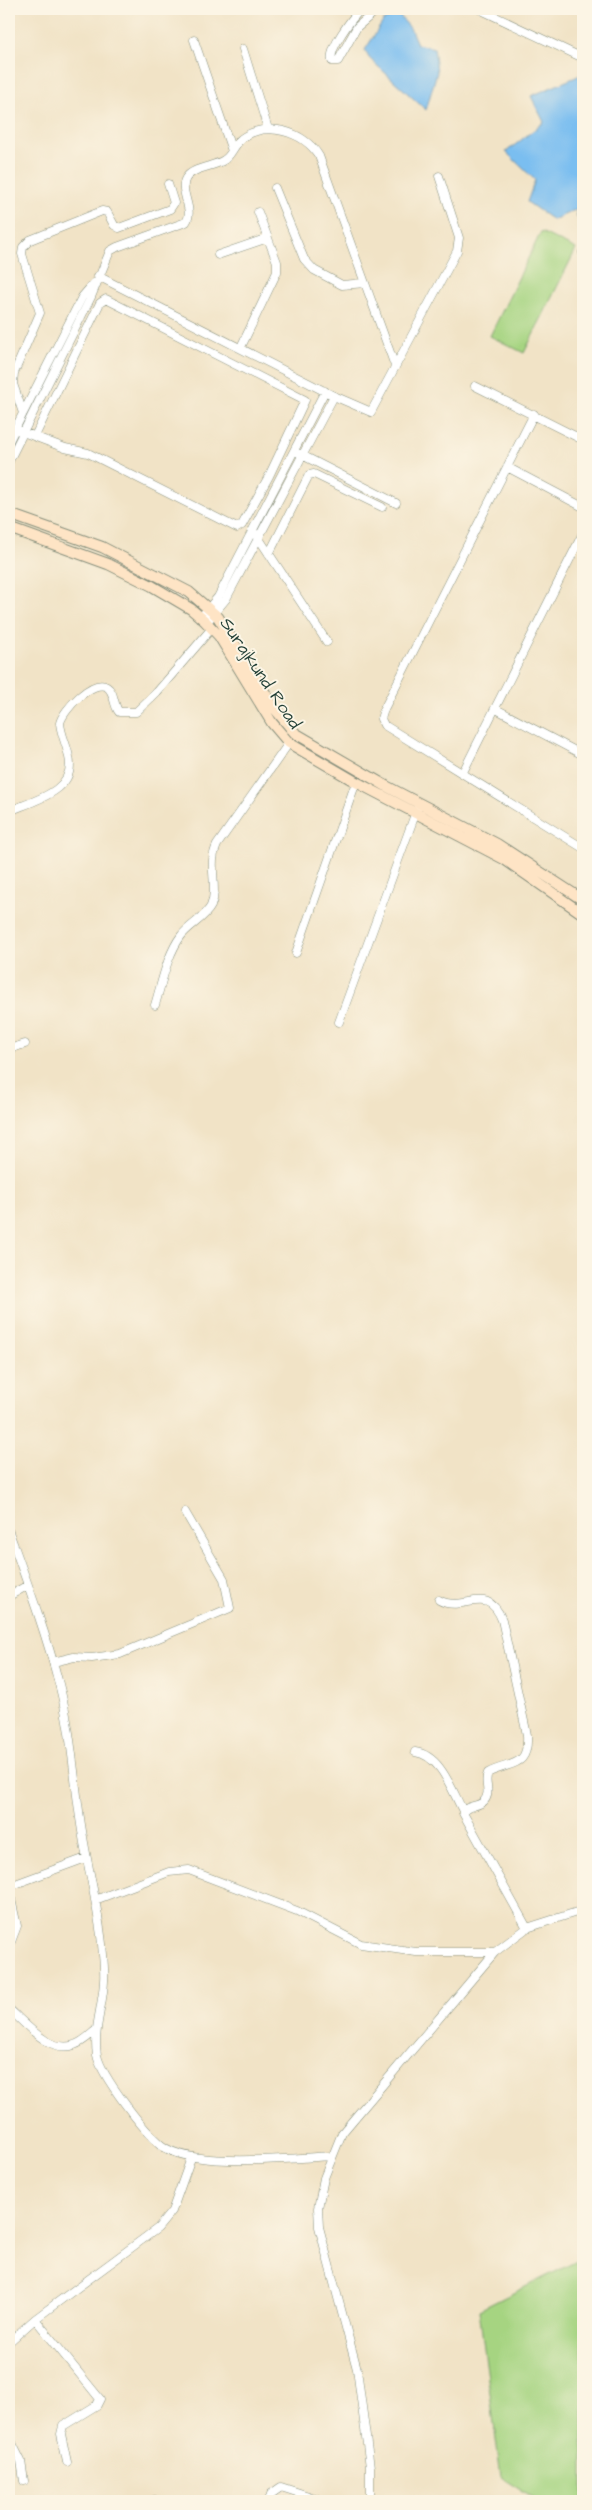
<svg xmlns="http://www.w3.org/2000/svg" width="592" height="2510" font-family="'Architects Daughter',sans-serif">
	<rect width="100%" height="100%" fill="#fcf5e5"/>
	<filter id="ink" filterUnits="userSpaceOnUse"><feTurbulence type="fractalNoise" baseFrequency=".02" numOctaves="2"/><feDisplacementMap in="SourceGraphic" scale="10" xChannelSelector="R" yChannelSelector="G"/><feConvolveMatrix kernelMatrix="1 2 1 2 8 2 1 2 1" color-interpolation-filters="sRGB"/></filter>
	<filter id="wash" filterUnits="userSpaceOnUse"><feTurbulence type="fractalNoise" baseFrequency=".0096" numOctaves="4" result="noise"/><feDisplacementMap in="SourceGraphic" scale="20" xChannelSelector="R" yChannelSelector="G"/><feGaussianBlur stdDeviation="1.12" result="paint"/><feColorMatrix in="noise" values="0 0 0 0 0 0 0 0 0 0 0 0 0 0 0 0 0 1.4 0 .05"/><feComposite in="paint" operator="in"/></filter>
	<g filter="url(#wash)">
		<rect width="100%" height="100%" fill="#f1e3c6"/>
		<path fill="#a6d481" stroke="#62885a" d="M 541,232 L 576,249 L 524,353 L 490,336 Z
			M 583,2258 L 583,2501 L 539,2501 L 501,2477 L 479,2310 Z"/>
		<path fill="#7abef0" stroke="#4c7e92" d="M 398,14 L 410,28 L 417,44 L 434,48 L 437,72 L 426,110 L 369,58 L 365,50 L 384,20 Z
			M 583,74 L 579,112 L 583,117 L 583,219 L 577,217 L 577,209 L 553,220 L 527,202 L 535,180 L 506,152 L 544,122 L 531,96 Z"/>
	</g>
	<g filter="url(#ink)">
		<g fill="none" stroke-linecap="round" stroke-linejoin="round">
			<defs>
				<path id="street" d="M 361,9 C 352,18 328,49 332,61 L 338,61 L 357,27 L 378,9
					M 479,9 L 583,58
					M 194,40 L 232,151
					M 243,49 L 268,129
					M 275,188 L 304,259 L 314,270 L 342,285 L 365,283
					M 583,252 L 583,253
					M 218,255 L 268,238
					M 98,276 L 334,396 L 371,412 L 457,251 L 459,238 L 439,176
					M 241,347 L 277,272 L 277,262 L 258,212
					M 475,386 L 583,440
					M 23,413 L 13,384 L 14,373 L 40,313 L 22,254 L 23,247 L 30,240 L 102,211 L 107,212 L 114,225 L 119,228 L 170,209 L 174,203 L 168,184
					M 534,414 L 384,709 L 381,719 L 384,725 L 583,848
					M 15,429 L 65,448 L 88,453 L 237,528 L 242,525 L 269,476 L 305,400 L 106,299 L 100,303 L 35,436
					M 9,441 L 82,297 L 94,283
					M 300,454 L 396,503
					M 9,461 L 91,297 L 110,251 L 117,247 L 186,222 C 195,210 178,190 186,178 C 193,167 214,167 224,160 C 232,155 234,145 241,139 C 265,120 304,131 319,156 L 395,366
					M 507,467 L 583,507
					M 256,534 L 327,642
					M 269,554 L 309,475 L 314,474 L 382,507
					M 201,617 L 218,597 L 325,391
					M 207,622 L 226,599 L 334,396
					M 496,709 L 583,755
					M 463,772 L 583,533
					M 9,811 C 33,801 77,791 69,757 C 67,745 61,735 60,723 C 63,710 93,678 107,687 C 115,692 113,705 119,712 L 136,712 L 157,692 L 212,628
					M 296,953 L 356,782
					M 155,1005 C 162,982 167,955 181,936 C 189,925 205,918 211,906 C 219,887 207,865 217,845 L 289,743
					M 339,1022 L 417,809
					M 9,1049 L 25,1044
					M 9,1532 C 27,1582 46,1633 59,1684 C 72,1732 74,1783 82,1831 C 88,1869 98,1906 102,1944 C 103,1956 105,1970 104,1981 C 103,2006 93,2030 97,2055 C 101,2076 144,2131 161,2145 C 190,2169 293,2158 331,2156
					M 9,1596 L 28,1585
					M 439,1600 C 464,1614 487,1582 502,1620 L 527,1735 C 529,1769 510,1761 488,1773 C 483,1782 492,1792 484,1801 C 477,1808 467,1804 463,1813 L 527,1928
					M 53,1662 L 74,1657 L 92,1658 L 120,1654 L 230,1608 L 224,1579 L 185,1512
					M 415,1752 C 441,1755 452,1791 463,1811
					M 95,1900 L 169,1872 L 189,1870 L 297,1911 L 361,1944 L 416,1952 L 495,1952
					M 9,1947 L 17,1926 L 9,1890 L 10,1886 L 86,1858
					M 9,2009 C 25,2023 50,2054 74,2045 C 82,2043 90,2035 96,2030
					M 35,2319 L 100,2399 L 97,2405 L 63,2426 L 61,2434 L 67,2462
					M 9,2342 L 35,2319 L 158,2228 L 172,2211 L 191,2158
					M 9,2437 L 21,2461 L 24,2481
					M 154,2500 L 159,2501
					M 269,2501 L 271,2494 L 281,2487 L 324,2501
					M 370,2501 L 370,2467 L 357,2369 L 319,2227 L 318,2208 L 324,2178 L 342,2133 L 495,1952 L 527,1928 L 583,1910"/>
				<path id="secondary" d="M 9,514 L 102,547 L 189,592 L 218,617 L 275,709 L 295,733 L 386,786 L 497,844 L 583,900
					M 9,528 L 108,564 L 152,586 L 191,609 L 205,621 L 219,636 L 272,723 L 289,743 L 356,782 L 504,859 L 583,914"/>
			</defs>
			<use href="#street" stroke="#88907d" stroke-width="9"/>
			<use href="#secondary" stroke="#88907d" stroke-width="12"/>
			<use href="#street" stroke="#fff" stroke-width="8"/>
			<use href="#secondary" stroke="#fee4c5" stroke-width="10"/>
		</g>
	</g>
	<g text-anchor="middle" stroke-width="4" stroke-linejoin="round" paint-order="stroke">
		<g font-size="18" fill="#1f3d34" stroke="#fcf5e5">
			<text transform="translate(261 673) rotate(56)" y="6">Surajkund Road</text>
		</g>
	</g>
	<rect width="592" height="2510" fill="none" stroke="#fcf5e5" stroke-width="30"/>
</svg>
